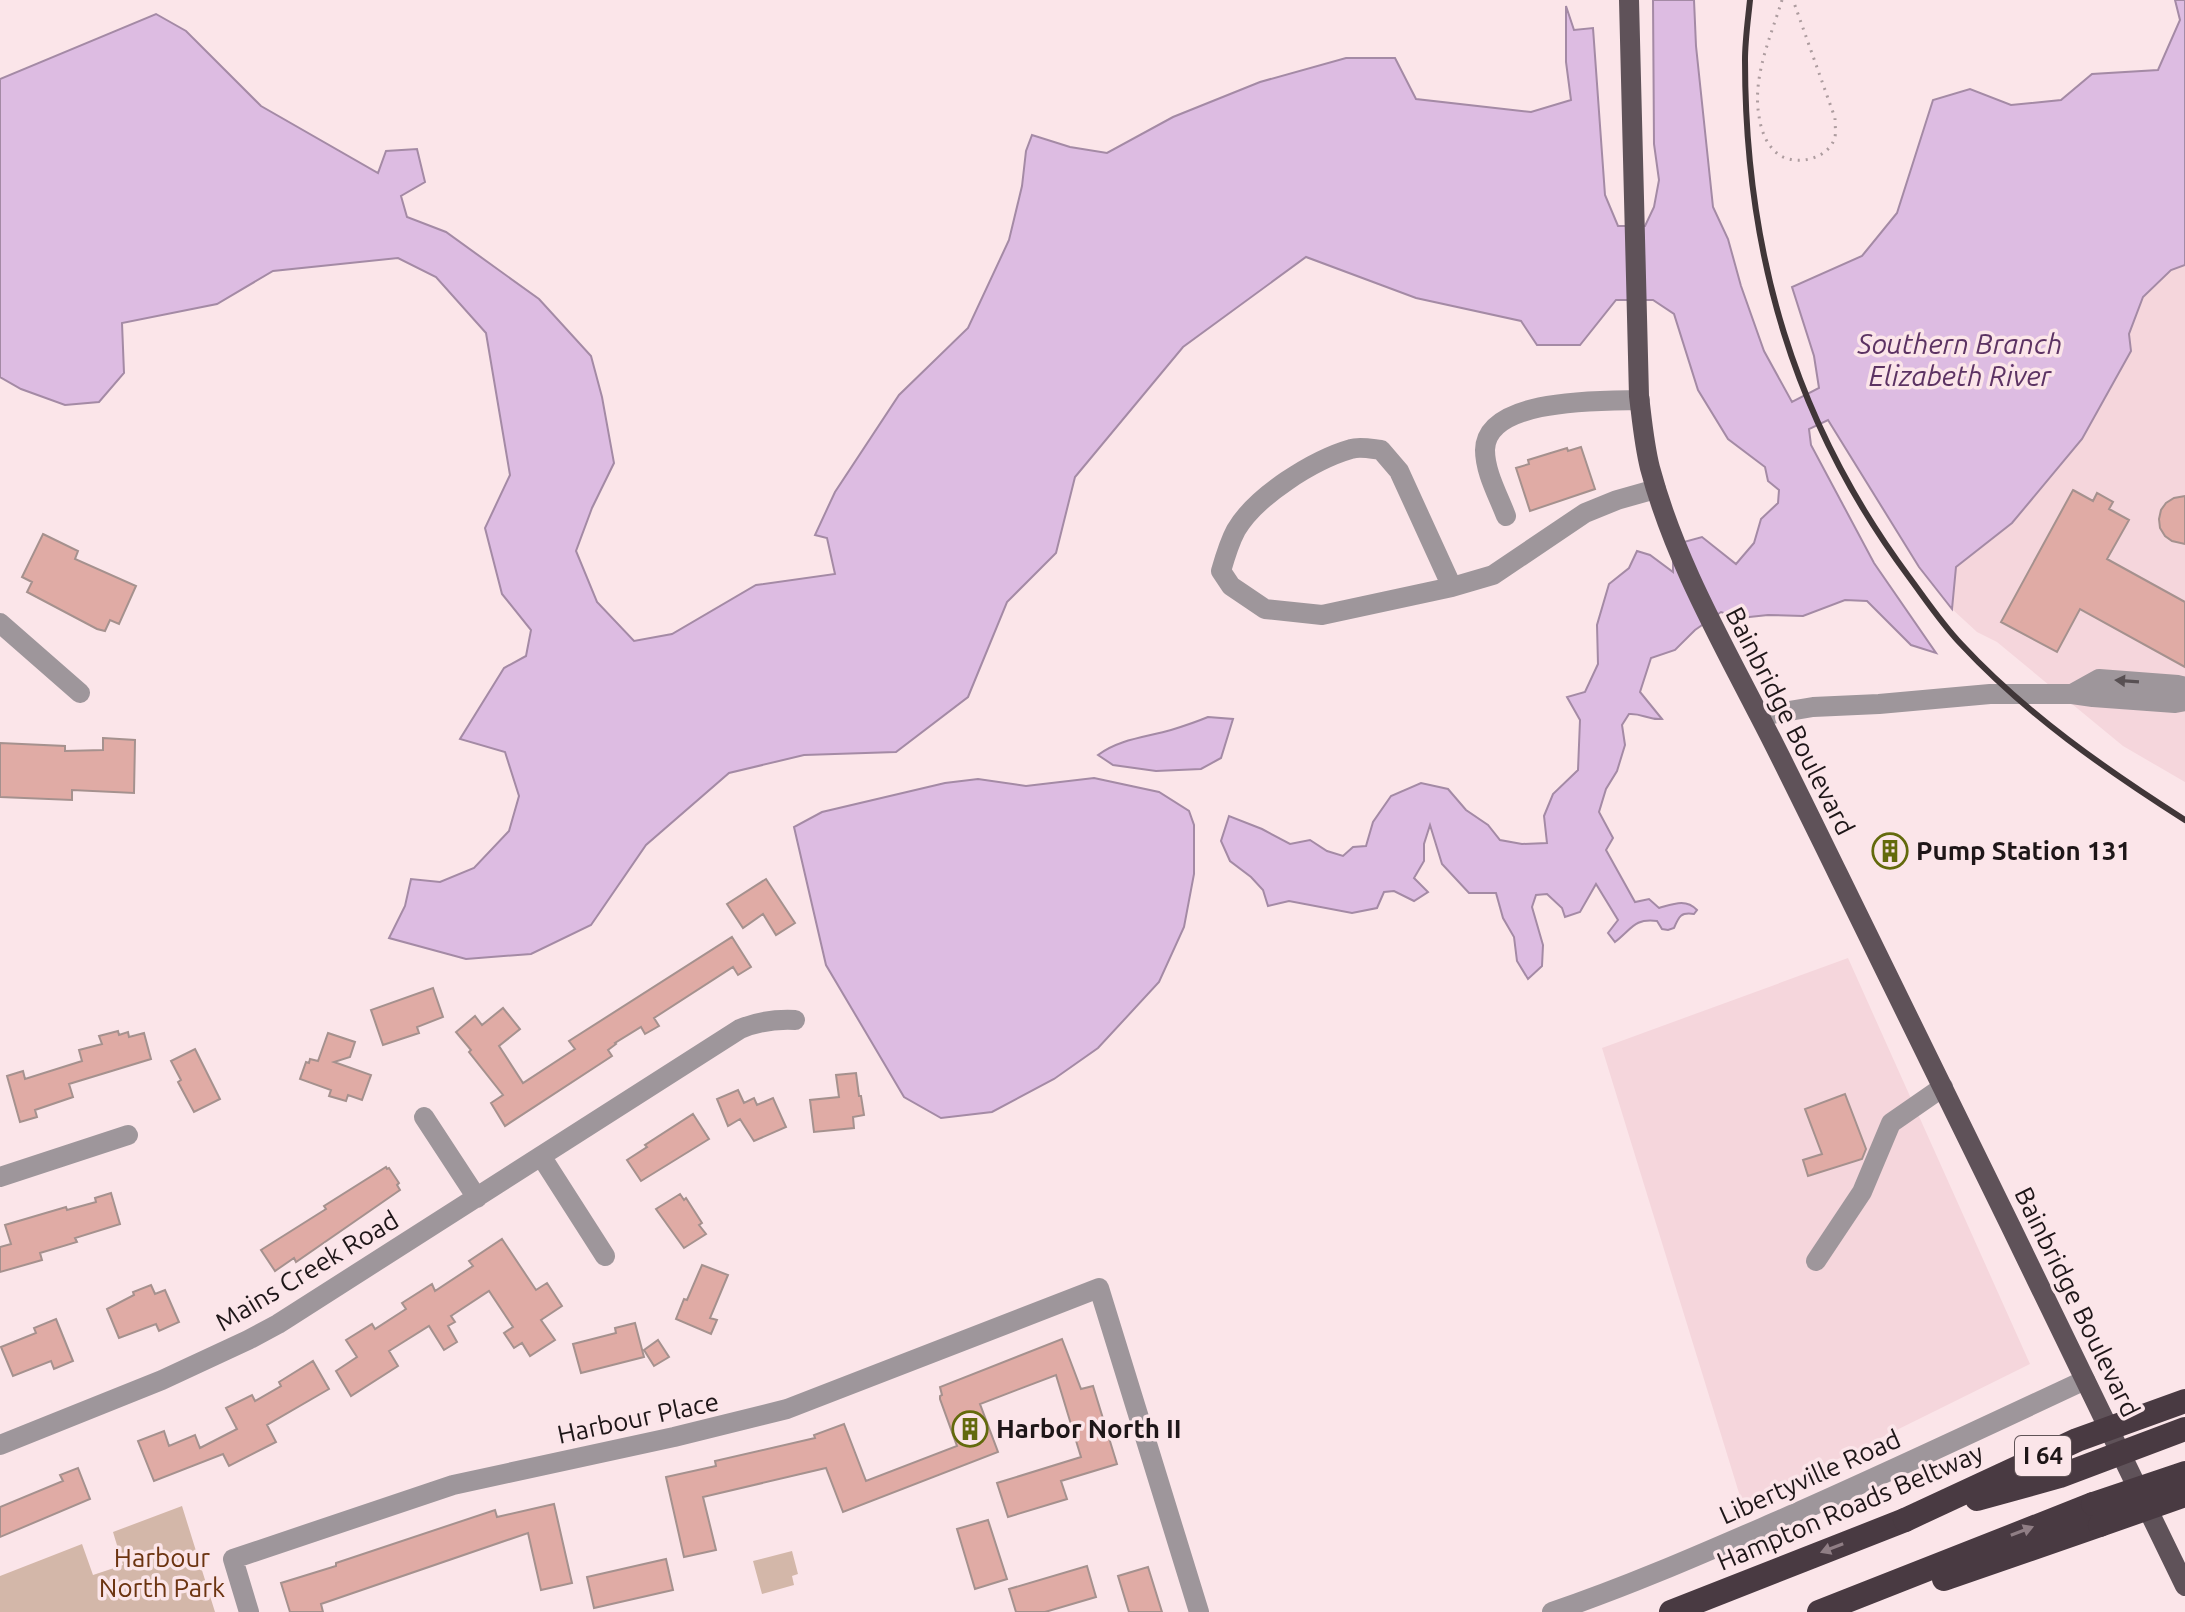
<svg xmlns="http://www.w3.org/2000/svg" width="2185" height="1612" font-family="Ubuntu,sans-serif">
	<rect width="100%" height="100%" fill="#fbe5e9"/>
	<path fill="#f5d6dc" d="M 2185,265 L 2185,782 L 2123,746 L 1997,642 L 1977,632 L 1952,609 L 1956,567 L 2012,523 L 2131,352 L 2129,334 L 2143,297 L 2171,270 Z
		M 1848,958 L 2030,1364 L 1743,1506 L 1602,1048 Z"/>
	<path fill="#d3b7a9" d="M 182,1506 L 215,1612 L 0,1612 L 0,1576 L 82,1544 L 93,1575 L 123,1565 L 113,1532 Z
		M 792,1551 L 798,1574 L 792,1576 L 794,1585 L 762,1594 L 753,1561 Z"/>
	<path fill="#ddbce2" stroke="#a48aa5" stroke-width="2" d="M 1653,0 L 1694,0 L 1696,46 L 1713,207 L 1728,239 L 1741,286 L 1764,351 L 1792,402 L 1819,388 L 1814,356 L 1792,287 L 1862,256 L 1897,213 L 1933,100 L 1970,89 L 2011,105 L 2061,100 L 2092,74 L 2158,70 L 2180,20 L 2175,0 L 2185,0 L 2185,265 L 2171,270 L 2143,297 L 2129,334 L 2131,351 L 2082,439 L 2012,523 L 1956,567 L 1952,609 L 1919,567 L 1828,420 L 1809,429 L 1811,445 L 1874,563 L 1936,653 L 1911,645 L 1867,601 L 1845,600 L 1803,616 L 1768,615 L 1740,618 L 1721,612 L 1695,630 L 1675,650 L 1651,658 L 1640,692 L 1662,719 C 1648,720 1642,713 1629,714 L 1622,725 L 1625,745 L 1617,771 L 1606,789 L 1599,812 L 1613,838 L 1606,850 L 1635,902 L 1649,899 L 1659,908 C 1673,904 1686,898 1697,910 L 1694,914 C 1681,912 1679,916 1674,928 L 1668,930 L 1662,929 L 1657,921 C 1634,918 1632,929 1615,942 L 1608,933 L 1618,920 L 1596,884 L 1580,912 L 1565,917 L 1562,908 L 1547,894 L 1536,895 L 1532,907 L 1543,945 L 1542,966 L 1528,979 L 1517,961 L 1514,937 L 1503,918 L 1496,893 L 1469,893 L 1442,864 L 1430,825 L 1424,844 L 1424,861 L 1414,878 L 1428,892 L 1414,901 L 1394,891 L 1384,892 L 1377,908 L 1352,913 L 1289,901 L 1268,906 L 1263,890 L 1251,877 L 1230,861 L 1221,841 L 1229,816 L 1262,829 L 1290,844 L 1310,840 L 1327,851 L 1343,856 L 1353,847 L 1366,846 L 1373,822 L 1391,796 L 1421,783 L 1448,789 L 1466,810 L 1488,825 L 1500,840 L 1522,844 L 1547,843 L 1544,816 L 1553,794 L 1578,770 L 1580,720 L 1567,697 L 1585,692 L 1598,664 L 1597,625 L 1609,584 L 1629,568 L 1637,551 L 1650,555 L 1673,572 L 1673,545 L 1702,537 L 1736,564 L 1754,543 L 1761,519 L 1778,503 L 1779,490 L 1768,481 L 1765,467 L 1728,439 L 1698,390 L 1674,314 L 1653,300 L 1616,300 L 1580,345 L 1537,345 L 1521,321 L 1416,298 L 1306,257 L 1183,347 L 1075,477 L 1056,553 L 1007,602 L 968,697 L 896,752 L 804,755 L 729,773 L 646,845 L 591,925 L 531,954 L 466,959 L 389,938 L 405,906 L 411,879 L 440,882 L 474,868 L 509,831 L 519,796 L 505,752 L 460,739 L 504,668 L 526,656 L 531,630 L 502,594 L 485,528 L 510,475 L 486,333 L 436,277 L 398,258 L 273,271 L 217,304 L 122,323 L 124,373 L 99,402 L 65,405 L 21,389 L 0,377 L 0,79 L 156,14 L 186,31 L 261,106 L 378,173 L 386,151 L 417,149 L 425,182 L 401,196 L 407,217 L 446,232 L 539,299 L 591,356 L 602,397 L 614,463 L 592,508 L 576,551 L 597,602 L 634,641 L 672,634 L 756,585 L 835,574 L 827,538 L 815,535 L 835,492 L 899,395 L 968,328 L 1009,240 L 1022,186 L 1026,151 L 1032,135 L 1070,147 L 1107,153 L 1173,117 L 1260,82 L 1346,58 L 1395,58 L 1416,99 L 1531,112 L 1571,100 L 1566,62 L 1566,6 L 1574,30 L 1593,28 L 1605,195 L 1618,226 L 1645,226 L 1654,207 L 1659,180 L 1654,144 Z
		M 1208,717 L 1233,719 L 1221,758 L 1201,769 L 1156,771 L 1113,765 L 1098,755 C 1119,739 1147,737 1171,730 C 1184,726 1196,722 1208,717 Z
		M 1094,778 L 1159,792 L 1189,811 L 1194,825 L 1194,874 L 1184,927 L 1159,982 L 1098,1048 L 1054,1079 L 992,1112 L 941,1118 L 904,1097 L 826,965 L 794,827 L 822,812 L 945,783 L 978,779 L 1026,786 Z"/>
	<path fill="#e0aba5" stroke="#a5918e" stroke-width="2" d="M 1581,447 L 1595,489 L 1530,511 L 1516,468 L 1529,464 L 1528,460 L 1567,448 L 1568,451 Z
		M 2073,490 L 2093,501 L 2097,493 L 2113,502 L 2109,509 L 2129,520 L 2107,559 L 2185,602 L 2185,667 L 2080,609 L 2057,652 L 2001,622 Z
		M 2185,496 L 2185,544 L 2172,541 L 2165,536 L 2160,528 L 2159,519 L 2161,510 L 2166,503 L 2174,498 Z
		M 43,534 L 78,551 L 75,559 L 136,586 L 119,624 L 110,620 L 105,631 L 97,629 L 27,592 L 32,582 L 22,577 Z
		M 103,738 L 135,740 L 134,793 L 72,790 L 72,800 L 0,797 L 0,743 L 65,746 L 65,751 L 103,750 Z
		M 766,879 L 795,923 L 776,935 L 763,914 L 743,928 L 727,904 Z
		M 732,937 L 751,967 L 738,975 L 733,967 L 654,1018 L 659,1026 L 645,1034 L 641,1027 L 615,1043 L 616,1044 L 608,1050 L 612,1056 L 505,1126 L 491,1103 L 503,1095 L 469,1052 L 471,1050 L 456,1032 L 475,1016 L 482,1025 L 503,1008 L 520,1029 L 499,1046 L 523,1083 L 575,1049 L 569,1041 Z
		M 433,988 L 443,1017 L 417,1027 L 419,1033 L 383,1045 L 371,1010 Z
		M 118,1031 L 119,1035 L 128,1032 L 129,1037 L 144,1033 L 151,1059 L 69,1084 L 73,1097 L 35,1110 L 37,1117 L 20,1122 L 7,1076 L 23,1071 L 25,1079 L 82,1061 L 79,1050 L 102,1044 L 99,1036 Z
		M 328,1033 L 355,1042 L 350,1057 L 334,1062 L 371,1075 L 362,1100 L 348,1095 L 346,1101 L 329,1096 L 331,1090 L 300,1079 L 306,1062 L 309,1063 L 310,1059 L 318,1061 Z
		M 195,1049 L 220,1099 L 194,1112 L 178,1082 L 181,1080 L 171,1061 Z
		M 856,1073 L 859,1096 L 861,1096 L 864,1115 L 853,1117 L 854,1128 L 814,1132 L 810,1100 L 839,1097 L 836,1075 Z
		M 738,1090 L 744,1103 L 754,1098 L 757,1105 L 773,1098 L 786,1127 L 754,1141 L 740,1119 L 728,1126 L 717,1099 Z
		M 1845,1094 L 1866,1149 L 1862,1159 L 1808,1176 L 1803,1160 L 1822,1154 L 1805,1109 Z
		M 693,1114 L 709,1139 L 641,1181 L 627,1160 L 647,1147 L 645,1145 Z
		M 386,1167 L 387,1169 L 389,1168 L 399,1183 L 397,1185 L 400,1190 L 296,1262 L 294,1258 L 275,1271 L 261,1250 L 326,1209 L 324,1206 Z
		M 111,1193 L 120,1224 L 75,1238 L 77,1242 L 40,1253 L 42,1260 L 0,1272 L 0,1247 L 11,1244 L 5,1225 L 66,1207 L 67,1210 L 96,1202 L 95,1198 Z
		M 680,1194 L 684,1200 L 686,1198 L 702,1223 L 699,1225 L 706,1234 L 684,1248 L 656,1209 Z
		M 502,1239 L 536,1290 L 547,1283 L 562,1306 L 541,1320 L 555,1340 L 530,1356 L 522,1343 L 514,1348 L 504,1333 L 513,1327 L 489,1291 L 451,1316 L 455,1322 L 448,1326 L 457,1342 L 444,1350 L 429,1326 L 389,1351 L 398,1366 L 351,1396 L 336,1371 L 357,1357 L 346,1340 L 372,1324 L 375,1329 L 406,1309 L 402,1303 L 432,1284 L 435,1291 L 473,1266 L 469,1261 Z
		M 702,1265 L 728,1275 L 710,1318 L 717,1320 L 711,1334 L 676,1319 L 684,1299 L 687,1300 Z
		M 151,1285 L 155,1294 L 165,1290 L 179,1322 L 159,1331 L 156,1324 L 119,1338 L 107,1309 L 134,1295 L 133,1292 Z
		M 56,1319 L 73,1361 L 54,1369 L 51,1361 L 13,1376 L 1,1347 L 36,1333 L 34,1328 Z
		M 635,1323 L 644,1357 L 581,1373 L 573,1344 L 616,1333 L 615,1328 Z
		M 1062,1339 L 1081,1389 L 1093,1386 L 1117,1464 L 1061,1481 L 1067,1499 L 1008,1517 L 997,1483 L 1081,1457 L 1056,1375 L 980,1404 L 998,1452 L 843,1512 L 826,1468 L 703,1497 L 716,1550 L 684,1557 L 666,1477 L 716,1466 L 715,1461 L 815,1438 L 814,1435 L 844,1424 L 866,1481 L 957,1446 L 940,1399 L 940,1396 L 942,1395 L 940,1387 Z
		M 658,1340 L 669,1357 L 654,1366 L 644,1350 Z
		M 313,1361 L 329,1389 L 267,1425 L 276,1442 L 229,1466 L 223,1454 L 154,1481 L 138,1441 L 164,1431 L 169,1446 L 195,1435 L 200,1448 L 237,1429 L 226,1408 L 252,1395 L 255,1401 L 281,1386 L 279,1382 Z
		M 78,1468 L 90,1499 L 0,1537 L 0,1507 L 63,1481 L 60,1475 Z
		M 554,1504 L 572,1583 L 541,1590 L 528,1533 L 321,1604 L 323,1612 L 290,1612 L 281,1583 L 336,1566 L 336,1563 L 495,1510 L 497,1517 Z
		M 988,1520 L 1007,1579 L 975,1589 L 957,1529 Z
		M 666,1559 L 673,1590 L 594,1608 L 587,1577 Z
		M 1087,1566 L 1096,1597 L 1045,1612 L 1016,1612 L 1009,1589 Z
		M 1148,1567 L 1162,1612 L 1129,1612 L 1118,1576 Z"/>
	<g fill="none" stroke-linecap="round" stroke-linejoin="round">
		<path stroke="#ad9c9f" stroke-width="3" stroke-dasharray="2 6" stroke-linecap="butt" d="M 1782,0 C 1771,36 1752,77 1759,116 C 1761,131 1768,150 1783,157 C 1801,165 1829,158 1835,137 C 1836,132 1835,124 1835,118 L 1793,0"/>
		<path stroke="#9e969b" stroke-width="20" d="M 1506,516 C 1498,495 1485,472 1485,450 C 1486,397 1604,401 1640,400
			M 1452,587 L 1399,471 L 1381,450 C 1372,449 1360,446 1351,449 C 1313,460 1256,496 1236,530 C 1229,543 1225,557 1221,571 L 1231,586 L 1265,609 L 1322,615 L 1452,587 L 1493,575 L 1585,513 L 1617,500 L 1656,489
			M 0,623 L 80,693
			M 2072,694 L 2099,679 L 2178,685 L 2185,687
			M 1760,716 L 1813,707 L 1879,704 L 1990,694 L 2072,694 L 2093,697 L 2175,703 L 2185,701
			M 424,1117 L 477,1198
			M 541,1156 L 605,1256
			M 0,1177 L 128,1135
			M 1816,1261 L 1862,1192 L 1891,1123 L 1943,1087
			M 0,1445 L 162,1380 L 248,1340 L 278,1324 L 740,1029 C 759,1021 775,1019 795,1020
			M 249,1612 L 233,1559 L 453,1485 L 674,1437 L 787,1409 L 1099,1288 L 1199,1612
			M 1552,1612 C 1635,1584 1715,1548 1796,1513 C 1893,1470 1989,1425 2085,1380"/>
		<path stroke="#5f5259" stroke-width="20" d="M 1629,0 L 1639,396 C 1642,420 1644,444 1650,468 C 1673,555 1718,635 1759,715 C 1786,767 1812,821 1838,874 C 1955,1111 2070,1348 2185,1586"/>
		<path stroke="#493a42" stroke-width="24" d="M 1944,1579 L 2100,1525
			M 1671,1612 L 1905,1520
			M 1819,1612 L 2093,1504"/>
		<path stroke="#403638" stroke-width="6" d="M 1750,0 C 1748,20 1745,40 1745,60 C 1745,253 1794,422 1909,577 C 1926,600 1942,624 1961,644 C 2026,714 2105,769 2185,820"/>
		<path stroke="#493a42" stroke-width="24" d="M 1977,1499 L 2060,1476 L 2185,1429
			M 2093,1504 L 2185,1473
			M 1905,1520 L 2077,1440 L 2185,1401
			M 2100,1525 L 2185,1495"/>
	</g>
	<defs><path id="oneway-solid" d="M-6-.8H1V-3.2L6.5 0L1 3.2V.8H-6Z" transform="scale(2)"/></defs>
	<use fill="#585053" href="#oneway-solid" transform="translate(2127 681) rotate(-176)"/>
	<g fill="#907e85">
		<use href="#oneway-solid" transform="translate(2022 1531) rotate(-21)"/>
		<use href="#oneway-solid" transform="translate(1832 1548) rotate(159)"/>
	</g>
	<defs>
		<symbol id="building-ring" viewBox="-11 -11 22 22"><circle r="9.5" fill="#fbe5e9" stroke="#636a0c" stroke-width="1.5"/><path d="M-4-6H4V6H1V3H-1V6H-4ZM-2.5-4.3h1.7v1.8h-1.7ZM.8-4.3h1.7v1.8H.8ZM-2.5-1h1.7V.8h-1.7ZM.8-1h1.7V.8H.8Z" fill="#636a0c"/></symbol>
	</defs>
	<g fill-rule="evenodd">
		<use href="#building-ring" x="1870" y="831" width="40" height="40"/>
		<use href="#building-ring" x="950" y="1409" width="40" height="40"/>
	</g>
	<g text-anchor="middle" stroke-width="7" stroke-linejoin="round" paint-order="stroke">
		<rect fill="#fbe5e9" stroke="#605457" stroke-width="2" x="2015" y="1436" width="56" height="40" rx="6"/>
		<g font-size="24" font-weight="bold" fill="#1e1618">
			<text x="2043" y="1464">I 64</text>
		</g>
		<g font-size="26" fill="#1e1618" stroke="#fbe5e9">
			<text transform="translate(1790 721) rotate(63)" y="9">Bainbridge Boulevard</text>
			<text transform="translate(307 1271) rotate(-31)" y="9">Mains Creek Road</text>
			<text transform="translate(2077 1302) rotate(64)" y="9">Bainbridge Boulevard</text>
			<text transform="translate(638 1418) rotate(-12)" y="9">Harbour Place</text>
			<text transform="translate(1810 1477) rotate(-24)" y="9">Libertyville Road</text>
			<text transform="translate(1850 1507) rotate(-23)" y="9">Hampton Roads Beltway</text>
		</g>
		<g font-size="26" font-weight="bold" fill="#1e1618" stroke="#fbe5e9" text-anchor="start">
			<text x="1916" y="860">Pump Station 131</text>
			<text x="996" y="1438">Harbor North II</text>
		</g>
		<g font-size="26" fill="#6c3411" stroke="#fbe5e9">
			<text x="162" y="1567">Harbour<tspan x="162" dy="30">North Park</tspan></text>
		</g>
		<g font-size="28" font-style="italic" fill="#5c3363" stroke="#fbe5e9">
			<text x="1960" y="354">Southern Branch<tspan x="1960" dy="32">Elizabeth River</tspan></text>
		</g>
	</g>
</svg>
